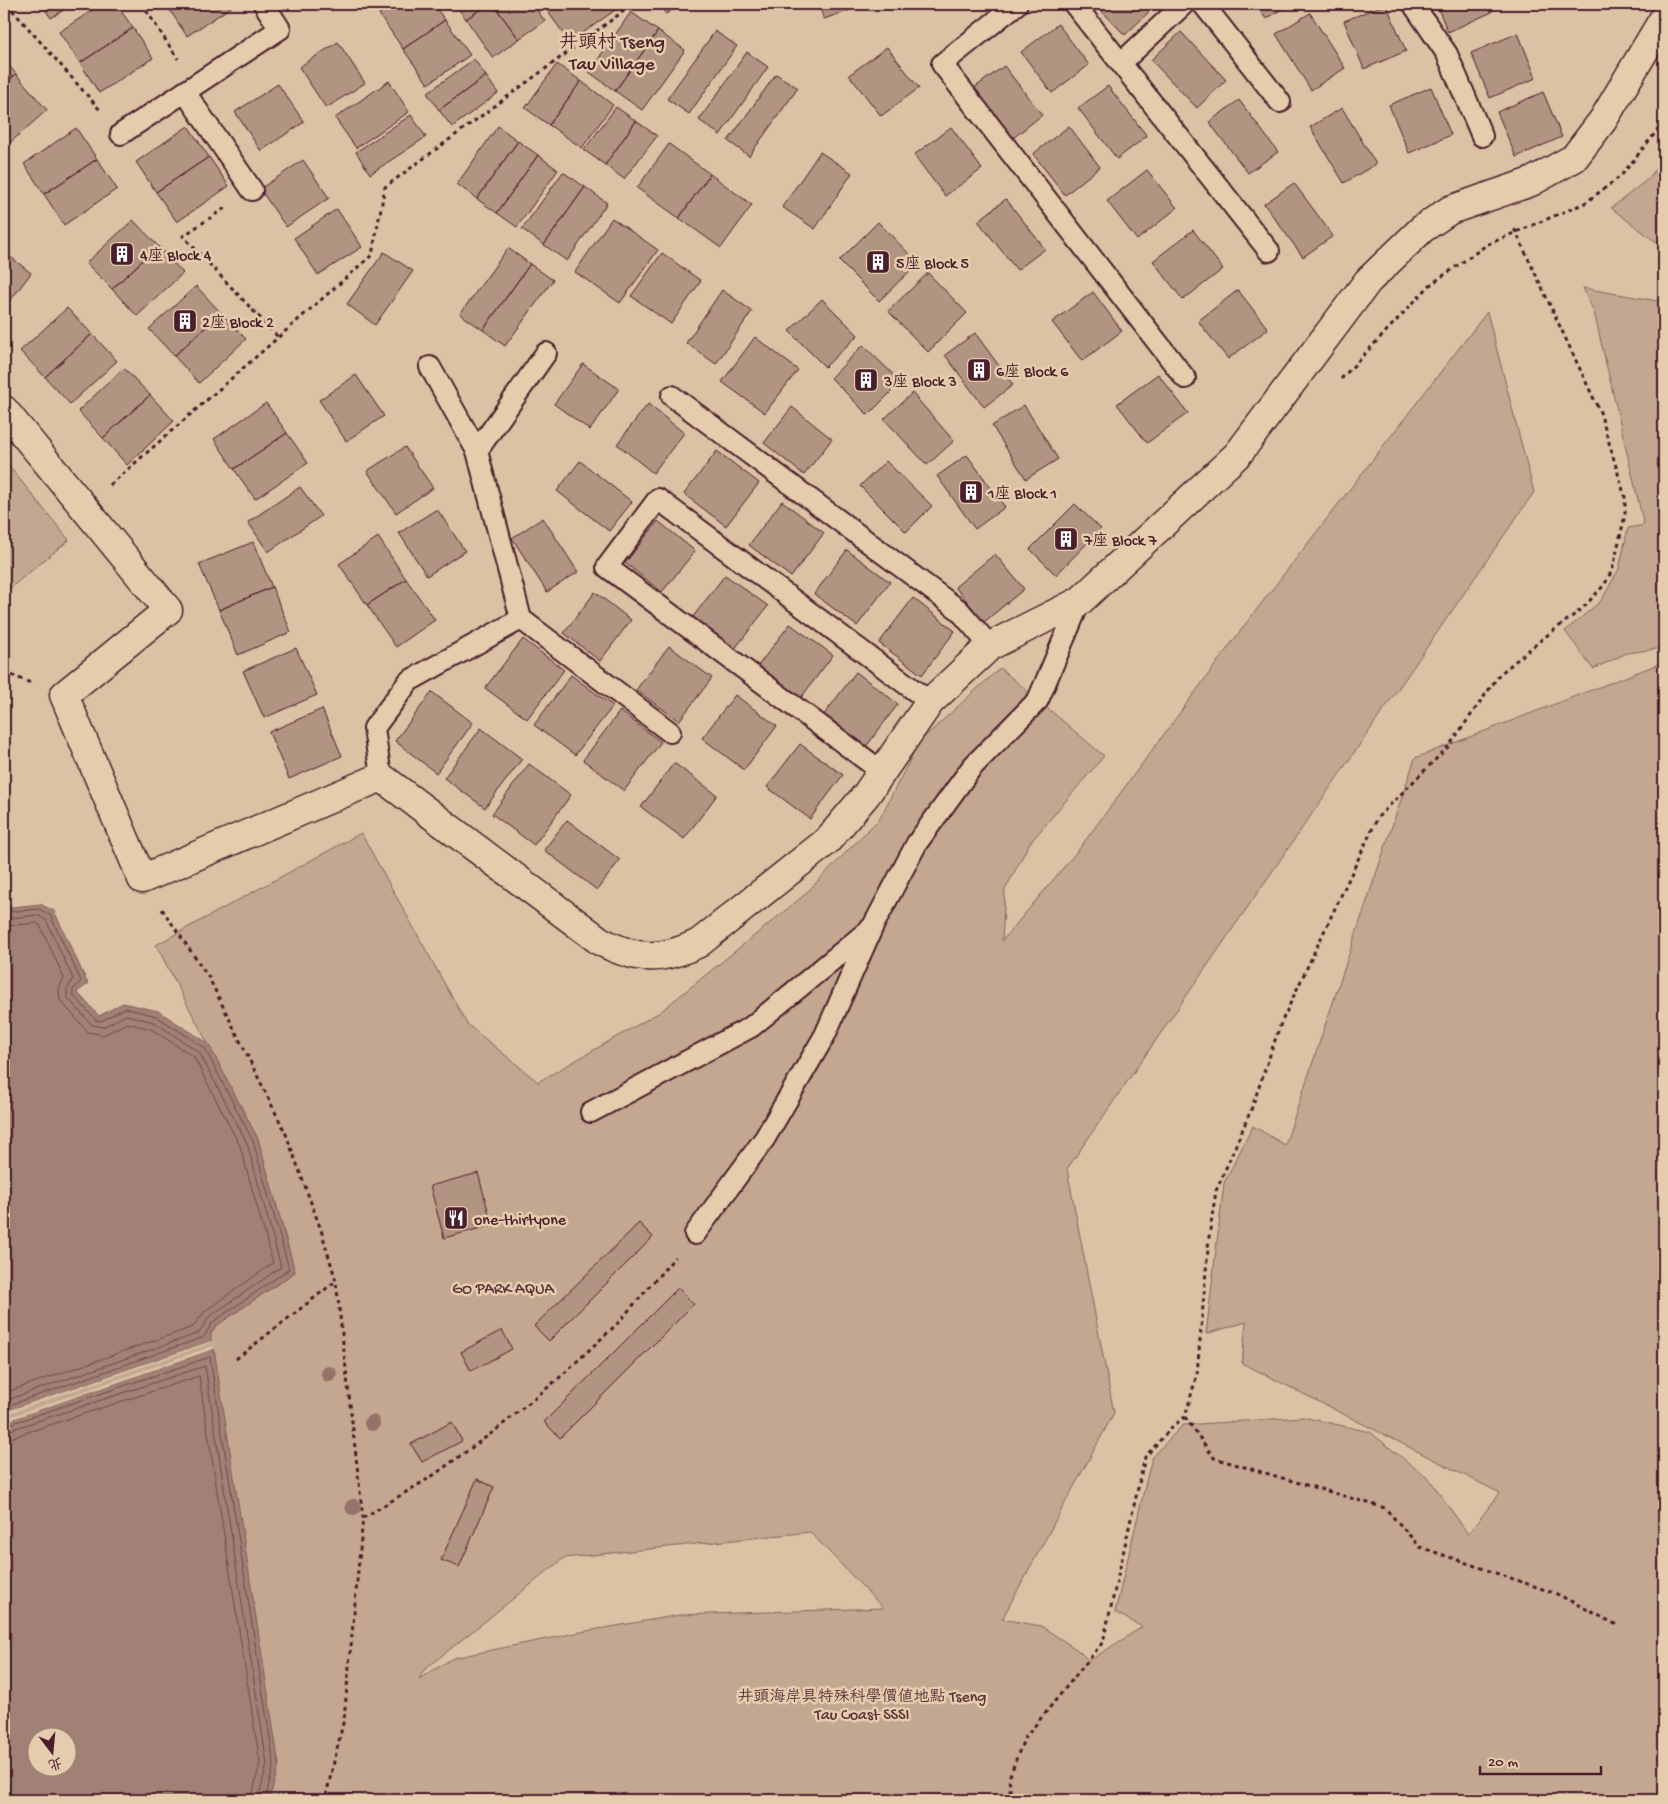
<svg xmlns="http://www.w3.org/2000/svg" width="1668" height="1804" font-family="'Gochi Hand','LXGW WenKai TC',sans-serif">
	<rect width="100%" height="100%" fill="#dbc2a4"/>
	<filter id="ink" filterUnits="userSpaceOnUse"><feTurbulence type="fractalNoise" baseFrequency=".02" numOctaves="2"/><feDisplacementMap in="SourceGraphic" scale="10" xChannelSelector="R" yChannelSelector="G"/><feConvolveMatrix kernelMatrix="1 2 1 2 8 2 1 2 1" color-interpolation-filters="sRGB"/></filter>
	<g filter="url(#ink)">
		<path fill="#c3a790" stroke="#86635e" fill-rule="evenodd" d="M 1664,158 L 1664,248 L 1611,208 L 1648,179 Z
			M 1583,288 L 1664,302 L 1664,648 L 1627,653 L 1593,669 L 1565,631 L 1601,601 L 1619,569 L 1628,528 L 1644,525 L 1594,312 Z
			M 1487,312 L 1534,492 L 1067,1169 L 1114,1413 L 1002,1619 L 1041,1626 L 1079,1651 L 1089,1661 L 1142,1627 L 1115,1612 L 1152,1457 L 1183,1425 L 1303,1417 L 1370,1432 L 1430,1480 L 1468,1534 L 1500,1493 L 1242,1363 L 1246,1322 L 1206,1334 L 1224,1183 L 1253,1126 L 1285,1145 L 1415,758 L 1664,662 L 1664,1800 L 255,1800 L 214,1349 L 4,1422 L 4,1412 L 210,1341 L 211,1333 L 216,1326 L 295,1272 L 258,1139 L 156,945 L 361,833 L 467,1024 L 538,1082 L 660,1012 L 802,897 L 880,818 L 919,742 L 1000,668 L 1104,756 L 1029,844 L 1005,890 L 1002,941 L 1079,849 L 1250,618 ZM 810,1532 L 883,1608 L 680,1615 L 581,1632 L 453,1658 L 419,1679 L 424,1670 L 564,1558 Z
			M 4,460 L 69,540 L 4,593 Z"/>
		<path fill="#a18174" stroke="#7e5a57" fill-rule="evenodd" d="M 40,904 L 54,911 L 88,984 L 77,992 L 99,1016 L 123,1003 L 158,1011 L 208,1043 L 258,1139 L 295,1272 L 216,1326 L 211,1333 L 211,1341 L 4,1412 L 4,908 Z
			M 214,1349 L 279,1765 L 269,1800 L 4,1800 L 4,1422 ZM 38,1736 L 68,1736 L 68,1766 L 38,1766 Z"/>
		<path fill="#dbc2a4" d="M 211,1341 L 211,1343 L 4,1415 L 4,1412 Z
			M 213,1346 L 214,1349 L 4,1422 L 4,1419 Z"/>
		<g fill="none" stroke-linecap="round" stroke-linejoin="round">
			<path stroke="#6d4648" stroke-width="1" d="M 4,912 L 39,909 L 50,915 L 81,981 L 73,990 L 73,995 L 96,1020 L 101,1021 L 125,1008 L 156,1016 L 204,1047 L 253,1141 L 289,1269 L 213,1322 L 204,1337 L 4,1407
				M 4,919 L 37,915 L 46,920 L 73,979 L 67,989 L 67,997 L 92,1025 L 103,1027 L 126,1015 L 154,1022 L 199,1052 L 247,1143 L 281,1267 L 209,1317 L 199,1333 L 4,1401
				M 4,926 L 36,923 L 40,925 L 64,978 L 59,989 L 60,1000 L 88,1032 L 103,1035 L 127,1023 L 151,1029 L 194,1057 L 240,1146 L 273,1263 L 205,1311 L 193,1327 L 4,1393
				M 4,1426 L 210,1357 L 274,1764 L 265,1800
				M 4,1432 L 205,1366 L 267,1764 L 258,1800
				M 4,1440 L 199,1376 L 260,1763 L 251,1800"/>
		</g>
		<path fill="#b29482" stroke="#4a1f2b" d="M 41,4 L 73,4 L 51,18 Z
			M 102,4 L 116,4 L 133,28 L 80,63 L 59,32 Z
			M 171,4 L 236,4 L 187,36 L 167,6 Z
			M 394,4 L 433,4 L 445,20 L 403,49 L 379,14 Z
			M 455,4 L 489,4 L 466,19 Z
			M 489,4 L 493,4 L 519,39 L 493,58 L 466,19 Z
			M 493,4 L 532,4 L 545,21 L 519,39 Z
			M 551,4 L 619,4 L 621,6 L 570,42 L 545,8 Z
			M 659,4 L 680,4 L 666,14 Z
			M 818,4 L 867,4 L 824,19 Z
			M 1095,4 L 1151,4 L 1154,7 L 1125,35 Z
			M 1256,4 L 1290,4 L 1266,19 Z
			M 1386,4 L 1406,51 L 1364,69 L 1344,21 Z
			M 1436,4 L 1488,4 L 1492,12 L 1448,32 Z
			M 631,12 L 658,31 L 615,91 L 589,72 Z
			M 1310,13 L 1345,68 L 1311,90 L 1276,34 Z
			M 445,20 L 470,55 L 428,84 L 403,49 Z
			M 1058,24 L 1089,65 L 1052,93 L 1021,52 Z
			M 133,28 L 153,58 L 99,93 L 80,63 Z
			M 658,31 L 685,50 L 642,110 L 615,91 Z
			M 715,31 L 737,46 L 689,114 L 667,99 Z
			M 1181,32 L 1226,80 L 1197,108 L 1151,60 Z
			M 1518,33 L 1536,78 L 1490,98 L 1471,53 Z
			M 338,42 L 365,83 L 326,108 L 299,67 Z
			M 887,47 L 919,88 L 881,116 L 849,75 Z
			M 747,52 L 768,67 L 720,135 L 699,120 Z
			M 474,59 L 486,76 L 439,110 L 427,93 Z
			M 4,60 L 16,74 L 4,85 Z
			M 557,64 L 581,81 L 549,125 L 525,108 Z
			M 1004,66 L 1042,115 L 1013,138 L 974,88 Z
			M 16,74 L 47,110 L 4,148 L 4,85 Z
			M 776,74 L 798,88 L 749,156 L 728,141 Z
			M 486,76 L 498,93 L 452,127 L 439,110 Z
			M 389,81 L 409,112 L 356,148 L 335,118 Z
			M 581,81 L 613,105 L 582,148 L 549,125 Z
			M 278,84 L 304,122 L 261,151 L 235,112 Z
			M 1108,86 L 1147,136 L 1117,159 L 1078,108 Z
			M 1431,87 L 1451,135 L 1409,153 L 1389,105 Z
			M 1543,92 L 1562,137 L 1516,157 L 1497,112 Z
			M 1239,100 L 1278,152 L 1248,173 L 1209,122 Z
			M 616,107 L 636,121 L 605,165 L 584,150 Z
			M 1342,108 L 1376,164 L 1344,183 L 1310,127 Z
			M 411,115 L 426,137 L 370,174 L 356,152 Z
			M 636,121 L 657,136 L 624,179 L 605,165 Z
			M 188,126 L 209,157 L 156,192 L 136,162 Z
			M 498,126 L 518,141 L 477,199 L 457,184 Z
			M 1069,126 L 1100,167 L 1065,195 L 1033,154 Z
			M 951,127 L 982,169 L 945,196 L 914,155 Z
			M 76,128 L 97,159 L 44,194 L 24,164 Z
			M 518,141 L 538,155 L 497,213 L 477,199 Z
			M 669,144 L 710,174 L 679,218 L 637,188 Z
			M 820,152 L 852,173 L 815,229 L 782,207 Z
			M 538,155 L 558,170 L 517,227 L 497,213 Z
			M 209,157 L 229,186 L 177,222 L 156,192 Z
			M 97,159 L 117,189 L 64,225 L 44,194 Z
			M 303,160 L 329,198 L 286,227 L 260,189 Z
			M 1147,170 L 1177,208 L 1137,240 L 1107,201 Z
			M 563,172 L 585,187 L 544,245 L 522,229 Z
			M 710,174 L 752,205 L 721,248 L 679,218 Z
			M 1294,183 L 1333,236 L 1303,257 L 1264,204 Z
			M 585,187 L 607,203 L 567,261 L 544,245 Z
			M 1006,199 L 1045,249 L 1017,270 L 978,221 Z
			M 337,209 L 362,247 L 318,275 L 294,238 Z
			M 612,218 L 658,250 L 620,303 L 575,272 Z
			M 133,220 L 158,246 L 112,289 L 86,263 Z
			M 878,222 L 918,263 L 879,301 L 839,261 Z
			M 1193,230 L 1223,269 L 1183,300 L 1153,261 Z
			M 158,246 L 183,273 L 137,316 L 112,289 Z
			M 508,248 L 530,264 L 483,330 L 460,314 Z
			M 4,252 L 31,273 L 4,309 Z
			M 384,252 L 413,271 L 375,325 L 347,304 Z
			M 662,253 L 701,281 L 671,324 L 631,296 Z
			M 530,264 L 553,280 L 505,346 L 483,330 Z
			M 928,273 L 967,313 L 928,352 L 888,311 Z
			M 196,286 L 221,313 L 174,356 L 149,329 Z
			M 722,290 L 752,311 L 716,364 L 686,343 Z
			M 1238,290 L 1268,329 L 1228,359 L 1198,321 Z
			M 1093,292 L 1122,331 L 1082,361 L 1052,322 Z
			M 822,299 L 858,335 L 825,367 L 789,331 Z
			M 67,308 L 92,334 L 45,377 L 20,351 Z
			M 221,313 L 246,339 L 199,383 L 174,356 Z
			M 975,333 L 1013,385 L 984,407 L 945,355 Z
			M 92,334 L 117,361 L 70,404 L 45,377 Z
			M 755,337 L 798,370 L 765,413 L 722,382 Z
			M 863,345 L 901,382 L 868,415 L 831,378 Z
			M 583,364 L 619,389 L 590,430 L 554,404 Z
			M 124,368 L 150,395 L 103,438 L 78,411 Z
			M 1158,374 L 1188,413 L 1147,443 L 1117,404 Z
			M 356,375 L 384,416 L 346,441 L 319,400 Z
			M 912,393 L 954,441 L 927,465 L 884,419 Z
			M 150,395 L 174,421 L 127,465 L 103,438 Z
			M 266,403 L 287,433 L 234,469 L 214,439 Z
			M 648,404 L 684,433 L 653,473 L 617,444 Z
			M 1024,405 L 1058,459 L 1026,479 L 992,426 Z
			M 792,407 L 832,439 L 804,475 L 764,443 Z
			M 287,433 L 308,463 L 255,499 L 234,469 Z
			M 405,447 L 433,488 L 396,513 L 367,471 Z
			M 717,451 L 759,483 L 726,526 L 684,494 Z
			M 967,455 L 1005,507 L 975,529 L 937,476 Z
			M 580,461 L 632,502 L 609,531 L 557,491 Z
			M 886,461 L 932,506 L 906,532 L 860,486 Z
			M 300,487 L 321,516 L 268,552 L 248,522 Z
			M 782,501 L 824,533 L 791,577 L 749,545 Z
			M 1075,504 L 1101,529 L 1056,575 L 1030,549 Z
			M 437,509 L 465,551 L 427,576 L 399,533 Z
			M 543,518 L 578,572 L 547,592 L 512,538 Z
			M 658,521 L 695,551 L 662,592 L 625,563 Z
			M 378,537 L 406,579 L 367,605 L 339,564 Z
			M 253,542 L 272,587 L 219,610 L 199,564 Z
			M 847,550 L 890,582 L 857,626 L 814,594 Z
			M 995,554 L 1024,589 L 984,622 L 955,587 Z
			M 725,575 L 768,606 L 734,650 L 692,618 Z
			M 406,579 L 435,620 L 396,647 L 367,605 Z
			M 272,587 L 291,632 L 238,655 L 219,610 Z
			M 595,592 L 631,620 L 600,661 L 564,633 Z
			M 913,598 L 955,631 L 922,675 L 879,643 Z
			M 790,624 L 833,655 L 800,699 L 757,667 Z
			M 523,639 L 564,670 L 527,719 L 485,688 Z
			M 669,646 L 712,678 L 679,721 L 636,690 Z
			M 296,648 L 317,695 L 264,718 L 243,671 Z
			M 856,672 L 898,704 L 865,748 L 823,716 Z
			M 571,675 L 613,706 L 575,755 L 534,725 Z
			M 432,692 L 473,723 L 436,773 L 395,741 Z
			M 735,695 L 777,726 L 744,770 L 702,738 Z
			M 322,709 L 342,756 L 289,779 L 269,732 Z
			M 620,711 L 661,742 L 624,791 L 583,760 Z
			M 481,728 L 522,759 L 485,808 L 444,778 Z
			M 800,744 L 843,775 L 810,819 L 767,787 Z
			M 674,763 L 717,795 L 684,839 L 641,807 Z
			M 529,764 L 571,795 L 534,845 L 492,814 Z
			M 567,820 L 620,860 L 597,890 L 544,850 Z
			M 478,1173 L 492,1225 L 444,1238 L 430,1186 Z
			M 639,1223 L 653,1237 L 549,1341 L 534,1326 Z
			M 678,1288 L 694,1304 L 560,1438 L 544,1422 Z
			M 502,1330 L 512,1349 L 471,1371 L 461,1352 Z
			M 452,1422 L 462,1441 L 422,1462 L 411,1444 Z
			M 477,1479 L 494,1487 L 459,1567 L 441,1560 Z"/>
		<g fill="none" stroke-linecap="round" stroke-linejoin="round">
			<defs>
				<path id="lane" d="M 1017,4 L 942,64 L 1185,378
					M 1074,4 L 1269,251
					M 1203,4 L 1280,102
					M 1413,4 L 1447,54 L 1482,136
					M 1121,63 L 1184,4
					M 185,92 L 252,190
					M 121,134 L 280,29 L 264,4
					M 672,396 L 959,610 L 990,646
					M 477,451 L 546,353
					M 521,619 L 670,732
					M 881,771 L 607,567 L 658,499 L 930,702
					M 381,777 L 374,728 L 409,681 L 521,619 L 477,451 L 430,367
					M 591,1112 L 751,1027 L 870,929
					M 695,1234 L 765,1138 L 825,1035 L 873,926 L 917,843 L 972,767 L 1038,700 L 1080,601"/>
				<path id="street" d="M 4,410 L 168,610 L 64,695 L 142,879 L 381,777 L 600,941 C 638,961 661,961 699,943 L 827,841 L 866,795 L 930,702 L 990,646 L 1080,601 L 1238,454 L 1368,281 L 1422,229 L 1450,210 L 1531,182 L 1574,158 L 1603,120 L 1664,18"/>
			</defs>
			<use href="#lane" stroke="#4a1f2b" stroke-width="24"/>
			<use href="#street" stroke="#4a1f2b" stroke-width="31"/>
			<path stroke="#4a1f2b" stroke-width="3" stroke-dasharray="4 4" stroke-linecap="butt" d="M 7,4 L 101,111
				M 142,4 L 178,59
				M 225,208 L 183,236 L 278,337
				M 1341,379 L 1430,285 L 1488,244 L 1585,203 L 1621,176 L 1664,122
				M 110,485 L 372,255 L 385,187 L 621,13 L 628,4
				M 4,672 L 31,683
				M 162,909 L 209,978 L 286,1134 L 321,1230 L 336,1281 L 363,1518 L 344,1719 L 325,1800
				M 236,1359 L 336,1281
				M 1185,1417 L 1214,1458 L 1385,1508 L 1420,1547 L 1557,1594 L 1619,1626
				M 363,1518 L 431,1477 L 496,1430 L 558,1379 L 617,1324 L 675,1257
				M 1011,1800 L 1009,1778 L 1024,1739 L 1103,1642 L 1145,1457 L 1172,1427 L 1185,1417 L 1197,1374 L 1209,1237 L 1216,1191 L 1251,1110 L 1281,1023 L 1378,817 L 1449,746 L 1500,674 L 1541,640 L 1582,609 L 1605,584 L 1613,568 L 1625,515 L 1625,497 L 1600,412 L 1513,226"/>
			<use href="#lane" stroke="#e4ccac" stroke-width="20"/>
			<use href="#street" stroke="#e4ccac" stroke-width="28"/>
		</g>
		<g fill="#95736a">
			<circle cx="329" cy="1374" r="8"/>
			<circle cx="372" cy="1423" r="8"/>
			<circle cx="353" cy="1507" r="8"/>
		</g>
	</g>
	<defs>
		<symbol id="building-square" viewBox="-11 -11 22 22"><rect x="-9" y="-9" width="18" height="18" rx="4" fill="#4a1f2b" stroke="#e4ccac"/><path d="M-4-6H4V6H1V3H-1V6H-4ZM-2.5-4.3h1.7v1.8h-1.7ZM.8-4.3h1.7v1.8H.8ZM-2.5-1h1.7V.8h-1.7ZM.8-1h1.7V.8H.8Z" fill="#fff"/></symbol>
		<symbol id="restaurant-square" viewBox="-11 -11 22 22"><rect x="-9" y="-9" width="18" height="18" rx="4" fill="#4a1f2b" stroke="#e4ccac"/><path d="M-5-6h1v4h1v-4h1v4h1v-4h1v5L-1.5 .5V6h-2V.5L-5-1ZM5-6V6H3V1.5H1.5Q1.5-4 5-6Z" fill="#fff"/></symbol>
	</defs>
	<g fill-rule="evenodd">
		<use href="#building-square" x="108" y="240" width="28" height="28"/>
		<use href="#building-square" x="864" y="248" width="28" height="28"/>
		<use href="#building-square" x="171" y="307" width="28" height="28"/>
		<use href="#building-square" x="965" y="356" width="28" height="28"/>
		<use href="#building-square" x="852" y="366" width="28" height="28"/>
		<use href="#building-square" x="957" y="478" width="28" height="28"/>
		<use href="#building-square" x="1052" y="525" width="28" height="28"/>
		<use href="#restaurant-square" x="442" y="1204" width="28" height="28"/>
	</g>
	<g text-anchor="middle" stroke-width="5" stroke-linejoin="round" paint-order="stroke">
		<g font-size="16" fill="#4a1f2b" stroke="#e4ccac" text-anchor="start">
			<text x="140" y="260">4座 Block 4</text>
			<text x="896" y="268">5座 Block 5</text>
			<text x="202" y="327">2座 Block 2</text>
			<text x="996" y="376">6座 Block 6</text>
			<text x="884" y="386">3座 Block 3</text>
			<text x="988" y="498">1座 Block 1</text>
			<text x="1084" y="545">7座 Block 7</text>
			<text x="474" y="1224">one-thirtyone</text>
		</g>
		<g font-size="16" fill="#5c333a" stroke="#e4ccac">
			<text x="503" y="1293">GO PARK AQUA</text>
			<text x="862" y="1701">井頭海岸具特殊科學價值地點 Tseng<tspan x="862" dy="18">Tau Coast SSSI</tspan></text>
		</g>
		<g font-size="19" fill="#4a1f2b" stroke="#e4ccac">
			<text x="612" y="47">井頭村 Tseng<tspan x="612" dy="22">Tau Village</tspan></text>
		</g>
	</g>
	<rect width="1668" height="1804" fill="none" stroke="#e4ccac" stroke-width="20"/>
	<rect x="10" y="10" width="1648" height="1784" fill="none" stroke="#4a1f2b" stroke-width="2" filter="url(#ink)"/>
	<g transform="translate(52 1752) rotate(164)"><circle r="24" fill="#e4ccac" stroke="#a68778"/>
	<path d="M0-4L9 19L0 12L-9 19Z" fill="#4a1f2b"/>
	<text y="-8" font-size="14" font-weight="bold" text-anchor="middle" fill="#4a1f2b">北</text>
	</g>
	<path d="M1480 1766v8h121v-8" fill="none" stroke="#4a1f2b" stroke-width="2.5"/>
	<text x="1488" y="1766" font-size="15" fill="#4a1f2b" stroke="#e4ccac" stroke-width="4" paint-order="stroke">20 m</text>
</svg>
